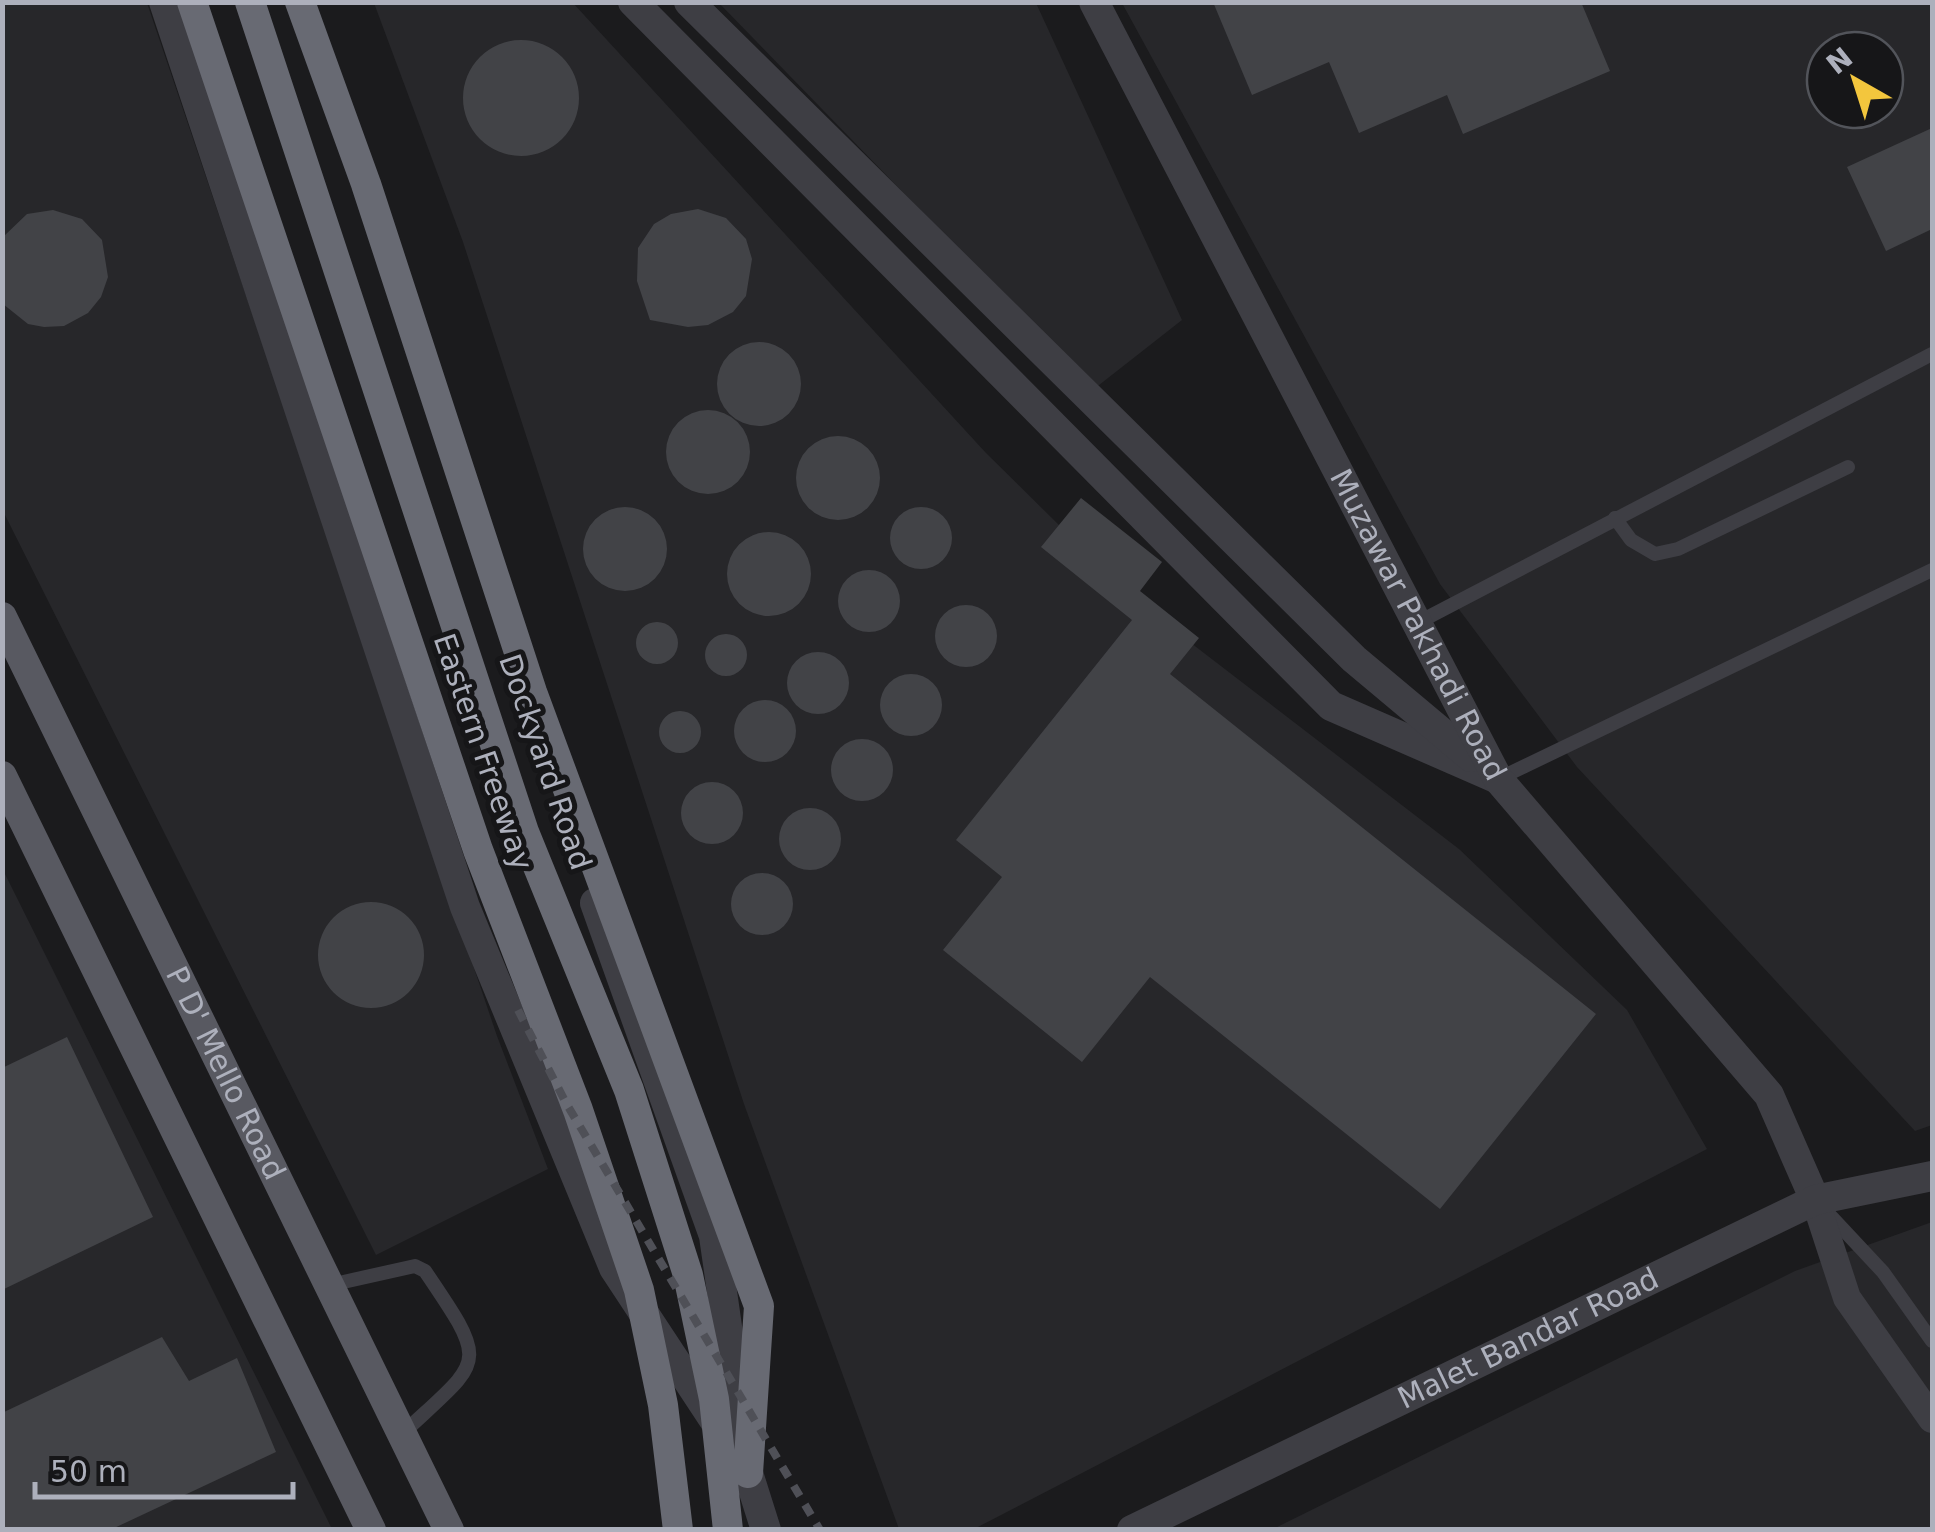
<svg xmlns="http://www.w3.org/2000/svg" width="1935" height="1532" font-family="'DejaVu Sans',sans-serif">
	<rect width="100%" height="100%" fill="#1b1b1d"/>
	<path fill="#27272a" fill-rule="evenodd" d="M 3,3 L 147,3 L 497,1036 L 548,1169 L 376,1255 L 3,511 Z
		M 374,3 L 573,3 L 986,453 L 1135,600 L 1459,849 L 1627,1010 L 1707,1149 L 974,1529 L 899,1529 L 744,1104 L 463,242 Z
		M 719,3 L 1036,3 L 1182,320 L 1094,389 Z
		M 1122,3 L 1932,3 L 1932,1125 L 1915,1131 L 1577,767 L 1440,584 ZM 1825,50 L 1885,50 L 1885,110 L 1825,110 Z
		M 3,870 L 332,1529 L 3,1529 Z
		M 1932,1222 L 1932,1529 L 1271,1530 L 1795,1271 Z"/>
	<path fill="#424347" d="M 1213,2 L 1581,2 L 1610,71 L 1463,134 L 1447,95 L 1359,133 L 1329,62 L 1252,95 Z
		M463 98a58 58 0 1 1 116 0a58 58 0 1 1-116 0Z
		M 1932,128 L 1932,229 L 1886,251 L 1847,167 Z
		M 698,209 L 726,218 L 746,239 L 752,259 L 746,296 L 733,312 L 708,325 L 688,327 L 650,320 L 637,281 L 638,248 L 654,224 L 671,214 Z
		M 53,210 L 82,219 L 102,240 L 108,277 L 101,297 L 88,313 L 64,326 L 44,327 L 28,324 L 3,304 L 3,237 L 27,214 Z
		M717 384a42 42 0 1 1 84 0a42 42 0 1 1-84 0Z
		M666 452a42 42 0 1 1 84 0a42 42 0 1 1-84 0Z
		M796 478a42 42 0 1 1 84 0a42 42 0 1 1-84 0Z
		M 1081,498 L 1162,562 L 1140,591 L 1199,638 L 1170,674 L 1596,1014 L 1440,1209 L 1150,977 L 1082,1062 L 943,950 L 1002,877 L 956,840 L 1132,620 L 1041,547 Z
		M890 538a31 31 0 1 1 62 0a31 31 0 1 1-62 0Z
		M583 549a42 42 0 1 1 84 0a42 42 0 1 1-84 0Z
		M727 574a42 42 0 1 1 84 0a42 42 0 1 1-84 0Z
		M838 601a31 31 0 1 1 62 0a31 31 0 1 1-62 0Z
		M935 636a31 31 0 1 1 62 0a31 31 0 1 1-62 0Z
		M636 643a21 21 0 1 1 42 0a21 21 0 1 1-42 0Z
		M705 655a21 21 0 1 1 42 0a21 21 0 1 1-42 0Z
		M787 683a31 31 0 1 1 62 0a31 31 0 1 1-62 0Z
		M880 705a31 31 0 1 1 62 0a31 31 0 1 1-62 0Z
		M734 731a31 31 0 1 1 62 0a31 31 0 1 1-62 0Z
		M659 732a21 21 0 1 1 42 0a21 21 0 1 1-42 0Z
		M831 770a31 31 0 1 1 62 0a31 31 0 1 1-62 0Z
		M681 813a31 31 0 1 1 62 0a31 31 0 1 1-62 0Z
		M779 839a31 31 0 1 1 62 0a31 31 0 1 1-62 0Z
		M731 904a31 31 0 1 1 62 0a31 31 0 1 1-62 0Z
		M318 955a53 53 0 1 1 106 0a53 53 0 1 1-106 0Z
		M 67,1037 L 153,1217 L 2,1290 L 2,1068 Z
		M 162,1337 L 189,1381 L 237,1358 L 276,1452 L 110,1530 L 2,1530 L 2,1413 Z"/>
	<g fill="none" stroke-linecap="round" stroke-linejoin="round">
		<path stroke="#3e3e44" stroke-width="14" d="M 1615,518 L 1631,540 L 1655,554 L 1678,549 L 1848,467
			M 1417,623 L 1932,354
			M 1498,779 L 1932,570
			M 1826,1211 L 1883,1272 L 1932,1341
			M 330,1285 L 415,1266 L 425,1271 C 491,1368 483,1358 402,1434"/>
		<path stroke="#3e3e44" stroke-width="28" d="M 1815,1200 L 1847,1298 L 1932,1419"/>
		<g stroke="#3e3e44" stroke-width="30">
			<path d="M 164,2 L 465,907 L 614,1268 L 720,1429"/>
			<path d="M 633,2 L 1331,706 L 1498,779"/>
			<path d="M 689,2 L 1354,659 L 1471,757"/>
			<path id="s1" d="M 1094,2 L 1498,779 L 1769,1095 L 1815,1200"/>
			<path d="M 595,903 L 714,1236 L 748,1473 L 766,1530"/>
			<path id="s2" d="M 1132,1530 L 1815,1200 L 1932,1176"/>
		</g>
		<g stroke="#585961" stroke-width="30">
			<path id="s3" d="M 2,617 L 449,1530"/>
			<path d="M 2,776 L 371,1530"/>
		</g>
		<path stroke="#686a73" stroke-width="30" d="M 192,2 L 478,850 L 578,1110 L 639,1290 L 663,1405 L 678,1530
			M 250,2 L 524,832 L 629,1090 L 688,1275 L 714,1399 L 728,1530
			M 300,2 L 366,184 L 532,692 L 759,1306 L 748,1473"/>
		<path stroke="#4f5057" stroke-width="8" stroke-dasharray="12 10" stroke-linecap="butt" d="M 518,1010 L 566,1103 L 820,1530"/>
	</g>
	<g text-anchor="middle" stroke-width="10" stroke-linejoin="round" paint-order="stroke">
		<g font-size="30" fill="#adb0bc" stroke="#161618">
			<text dy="10" stroke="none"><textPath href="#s1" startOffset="702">Muzawar Pakhadi Road</textPath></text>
			<text transform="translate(483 752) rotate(71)" y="10">Eastern Freeway</text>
			<text transform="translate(545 762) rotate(71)" y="10">Dockyard Road</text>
			<text dy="10" stroke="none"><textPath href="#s3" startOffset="508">P D' Mello Road</textPath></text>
			<text dy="10" stroke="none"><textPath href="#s2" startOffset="440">Malet Bandar Road</textPath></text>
		</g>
	</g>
	<rect width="1935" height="1532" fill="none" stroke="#adb0bc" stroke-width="10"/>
	<g transform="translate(1855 80) rotate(321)"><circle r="48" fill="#161618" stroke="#52545a" stroke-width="2.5"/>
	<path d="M0-8L18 38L0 25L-18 38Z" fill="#f3c63d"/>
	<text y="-15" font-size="28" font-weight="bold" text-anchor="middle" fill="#adb0bc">N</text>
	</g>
	<path d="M35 1482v15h258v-15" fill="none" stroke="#adb0bc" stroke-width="5"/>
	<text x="50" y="1482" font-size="30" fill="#adb0bc" stroke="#161618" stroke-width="8" paint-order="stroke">50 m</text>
</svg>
